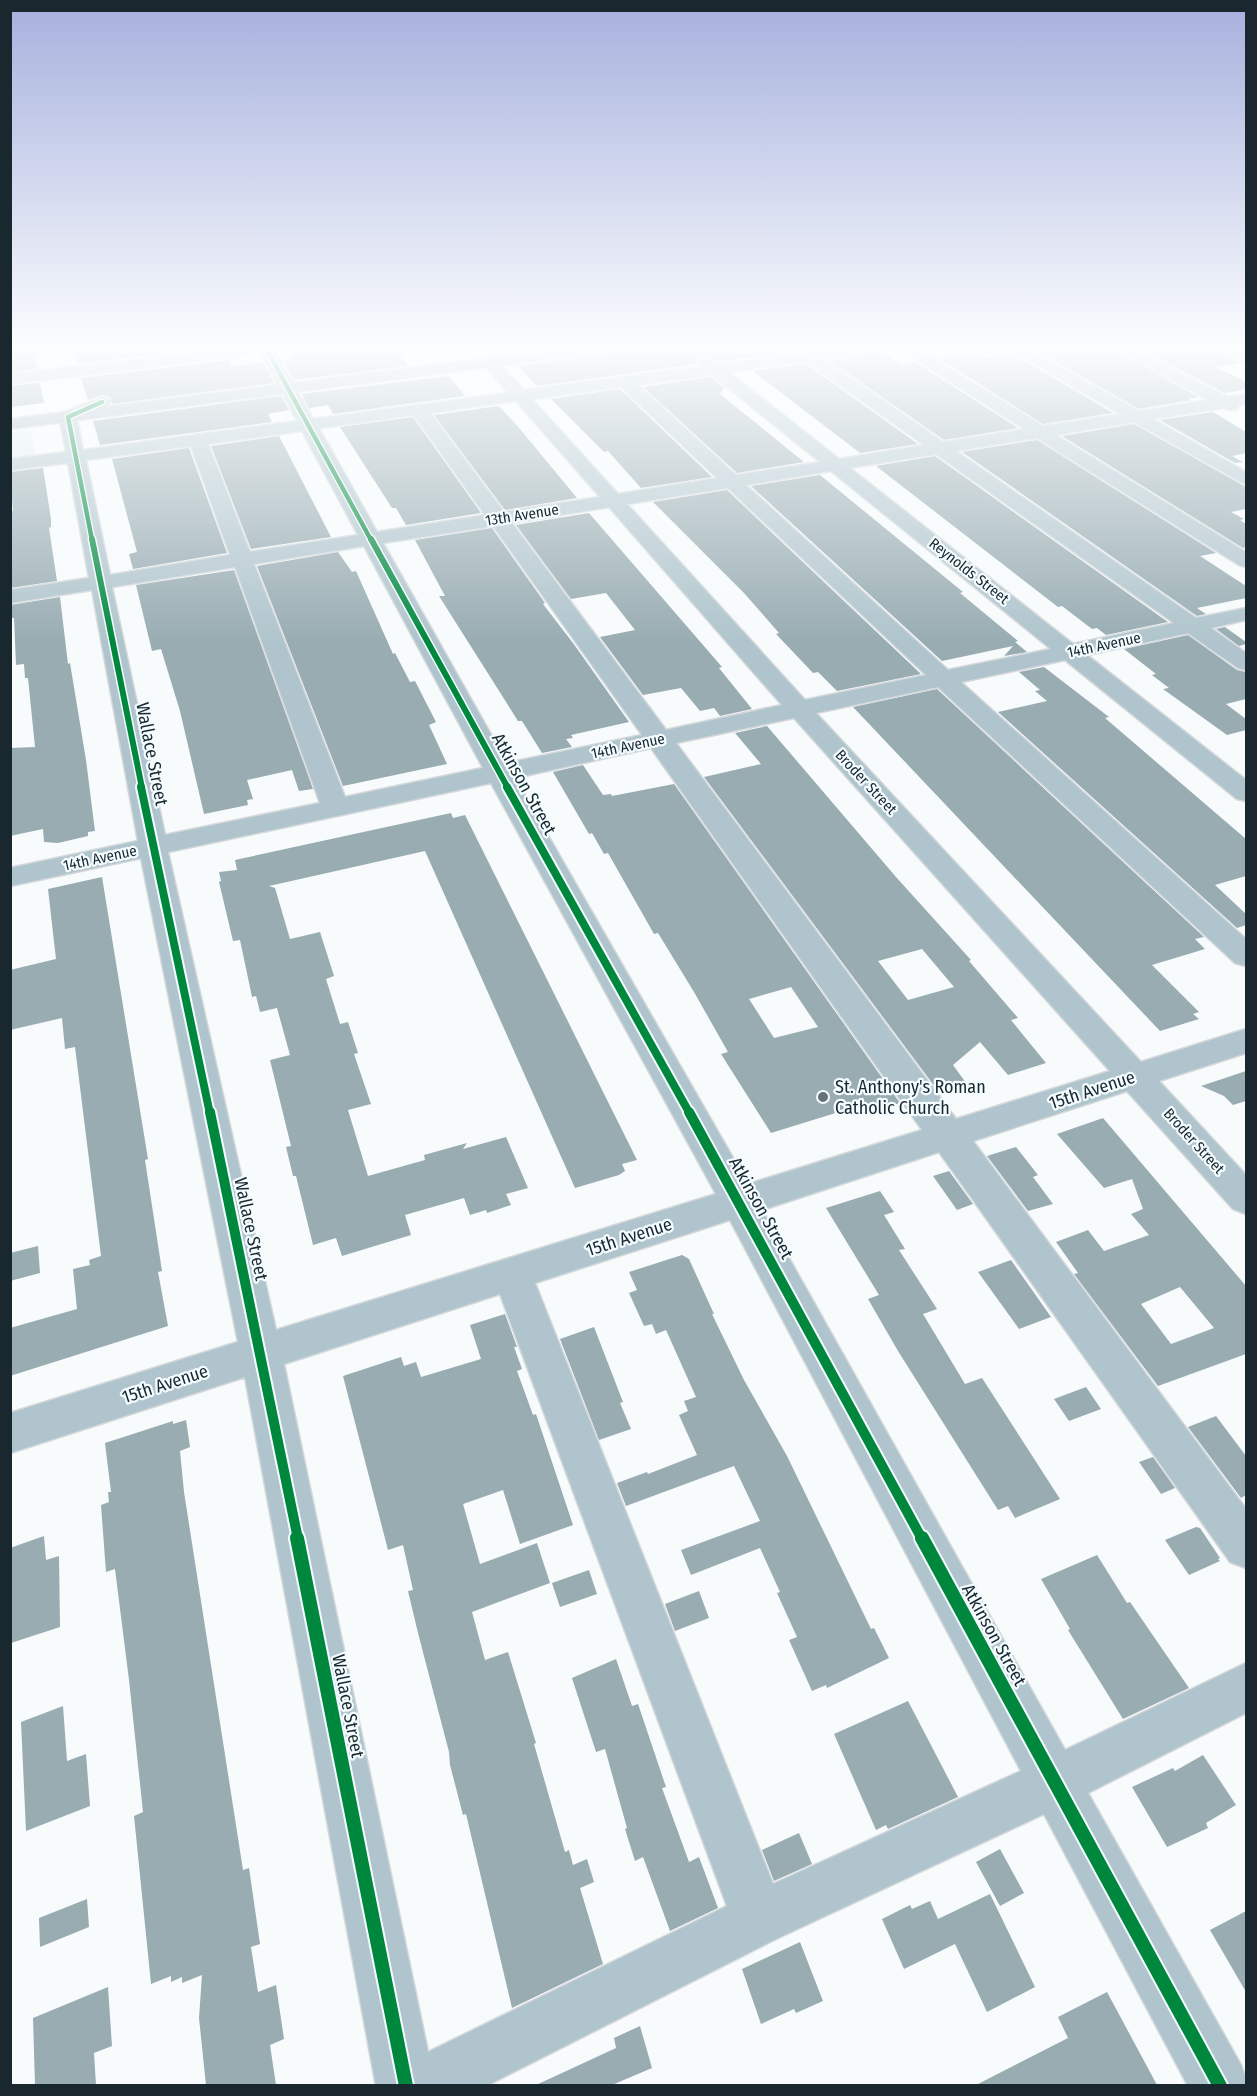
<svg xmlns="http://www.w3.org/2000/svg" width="1257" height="2096" font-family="'Fira Sans Condensed',sans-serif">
	<rect width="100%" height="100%" fill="#f7fbfc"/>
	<path fill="#e2eff3" d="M 31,430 L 36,459 L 11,463 L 10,432 Z"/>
	<path fill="#98acb2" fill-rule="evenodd" d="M 10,350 L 34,350 L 37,369 L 10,372 Z
		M 74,350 L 192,350 L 78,364 Z
		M 288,350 L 396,350 L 408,366 L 294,380 L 283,360 L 293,358 Z
		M 635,350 L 807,350 L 719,362 L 705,355 L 697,360 L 697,364 L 537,386 L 518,366 Z
		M 869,350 L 880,351 L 901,364 L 915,362 L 1018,428 L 944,440 L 830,361 L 859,357 Z
		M 1035,350 L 1114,350 L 1198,397 L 1188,399 L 1191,400 L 1139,409 Z
		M 1141,350 L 1220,350 L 1224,355 L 1241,363 L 1216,367 L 1246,382 L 1246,389 L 1225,393 Z
		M 977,353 L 986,358 L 1013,354 L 1113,413 L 1043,424 L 938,358 Z
		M 229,360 L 232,366 L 263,362 L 274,383 L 112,404 L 110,397 L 102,395 L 88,400 L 81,378 Z
		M 806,364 L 918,444 L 860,453 L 753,371 Z
		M 449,376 L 465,396 L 333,414 L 328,405 L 309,408 L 302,394 Z
		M 711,377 L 724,388 L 720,394 L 804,462 L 737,473 L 643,387 Z
		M 40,383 L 44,403 L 10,407 L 10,386 Z
		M 620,389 L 712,477 L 641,488 L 608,451 L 604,452 L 551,399 Z
		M 281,396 L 289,410 L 268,414 L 272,422 L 108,444 L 100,445 L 93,421 Z
		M 499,406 L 520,429 L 577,498 L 505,510 L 434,415 Z
		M 1213,412 L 1246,432 L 1246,453 L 1232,456 L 1243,462 L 1235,463 L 1160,420 Z
		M 413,417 L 481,513 L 406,525 L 396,508 L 392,508 L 340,427 Z
		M 1134,424 L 1246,487 L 1246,509 L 1231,512 L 1244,519 L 1240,520 L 1246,524 L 1246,547 L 1243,548 L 1062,436 Z
		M 279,436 L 331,537 L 251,549 L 211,446 Z
		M 1037,440 L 1216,553 L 1200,556 L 1246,586 L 1246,598 L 1197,608 L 1206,614 L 1197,616 L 962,452 Z
		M 189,448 L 227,553 L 133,569 L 129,554 L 137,552 L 112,459 Z
		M 935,456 L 1168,622 L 1106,635 L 1097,628 L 1092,629 L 1062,606 L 1058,607 L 876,466 Z
		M 43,468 L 51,519 L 51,527 L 49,528 L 57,581 L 10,588 L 10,511 L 13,511 L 10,472 Z
		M 820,475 L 963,592 L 960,593 L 1018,641 L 1015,642 L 1027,652 L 1004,656 L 1013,646 L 942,661 L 751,486 Z
		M 727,490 L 921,674 L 837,691 L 818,672 L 813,673 L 776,634 L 779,633 L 744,593 L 653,502 Z
		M 589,513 L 722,667 L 719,668 L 752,709 L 720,716 L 714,708 L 700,711 L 681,688 L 643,695 L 600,637 L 635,630 L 606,593 L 571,599 L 516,525 Z
		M 492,528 L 545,603 L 543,604 L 573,643 L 629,722 L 571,735 L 573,738 L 566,739 L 572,747 L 542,753 L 522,721 L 518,721 L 439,596 L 445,596 L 415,540 Z
		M 338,552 L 352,572 L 356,571 L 393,654 L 395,653 L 410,682 L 415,681 L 436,722 L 429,725 L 447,764 L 343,786 L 257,566 Z
		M 234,570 L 313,789 L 299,791 L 292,770 L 247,780 L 253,799 L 247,800 L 248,805 L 204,814 L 180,711 L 161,649 L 152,651 L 136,585 Z
		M 60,597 L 68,664 L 70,663 L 86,760 L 95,831 L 88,832 L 88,836 L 58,843 L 44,842 L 43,829 L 10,836 L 10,748 L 35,747 L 28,678 L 25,678 L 24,664 L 16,665 L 14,618 L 10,618 L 10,605 Z
		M 1225,627 L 1246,642 L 1246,644 L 1239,646 L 1216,629 Z
		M 1188,635 L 1237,670 L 1246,672 L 1246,699 L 1226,704 L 1246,719 L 1246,730 L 1227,735 L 1163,689 L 1169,688 L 1152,675 L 1156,674 L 1124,649 Z
		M 1044,667 L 1109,717 L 1105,718 L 1246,839 L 1246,876 L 1215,885 L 1246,914 L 1246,925 L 1237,928 L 998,712 L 1047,701 L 1035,691 L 1040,690 L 1019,672 Z
		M 937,689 L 1204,937 L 1195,939 L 1205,949 L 1152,965 L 1199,1012 L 1193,1014 L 1199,1019 L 1160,1031 L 853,707 Z
		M 767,726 L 896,877 L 971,960 L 969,961 L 1018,1018 L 1011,1020 L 1046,1063 L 1008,1075 L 980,1042 L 953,1065 L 969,1087 L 941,1095 L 704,777 L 761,764 L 735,733 ZM 922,949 L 954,987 L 908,1000 L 878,961 Z
		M 583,765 L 603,795 L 611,794 L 612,796 L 674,784 L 900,1103 L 861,1116 L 855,1107 L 771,1133 L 721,1054 L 728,1052 L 694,992 L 658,933 L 654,934 L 608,853 L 604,854 L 592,833 L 589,834 L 553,772 ZM 791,987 L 818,1027 L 774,1038 L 749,999 Z
		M 451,813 L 453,818 L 465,815 L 637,1160 L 622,1164 L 625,1171 L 619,1175 L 575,1188 L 425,851 L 269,886 L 275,888 L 290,939 L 320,932 L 334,976 L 326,979 L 340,1024 L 348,1022 L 358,1053 L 354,1054 L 371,1104 L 348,1110 L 368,1176 L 425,1160 L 424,1155 L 467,1143 L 463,1149 L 506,1137 L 528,1188 L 506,1194 L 511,1205 L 487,1213 L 486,1210 L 470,1215 L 464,1198 L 405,1215 L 411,1235 L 342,1256 L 336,1238 L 313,1245 L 296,1176 L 293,1176 L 286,1147 L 291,1146 L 270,1060 L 290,1055 L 277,1008 L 260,1012 L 256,996 L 252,997 L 240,940 L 233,941 L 219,882 L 221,881 L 219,872 L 237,870 L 235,860 Z
		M 102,877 L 148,1159 L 145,1160 L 162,1271 L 158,1272 L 168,1326 L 10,1376 L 10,1328 L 77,1309 L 73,1269 L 90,1265 L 89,1260 L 101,1256 L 75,1047 L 65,1049 L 62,1018 L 10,1030 L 10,970 L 56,959 L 48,889 Z
		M 1246,1071 L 1246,1101 L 1233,1105 L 1224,1096 L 1201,1086 Z
		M 1103,1118 L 1246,1286 L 1246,1354 L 1158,1386 L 1074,1274 L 1078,1273 L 1056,1242 L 1088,1230 L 1104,1251 L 1149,1235 L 1131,1214 L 1143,1209 L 1132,1179 L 1104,1188 L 1057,1134 ZM 1180,1287 L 1214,1328 L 1171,1344 L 1141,1304 Z
		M 1016,1147 L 1038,1175 L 1033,1177 L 1053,1204 L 1028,1211 L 987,1156 Z
		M 949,1171 L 973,1204 L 957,1210 L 933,1176 Z
		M 880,1191 L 894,1212 L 884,1215 L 905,1249 L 899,1250 L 937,1309 L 923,1314 L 965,1384 L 982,1378 L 1060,1499 L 1015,1518 L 1008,1506 L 998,1510 L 898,1351 L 868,1299 L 879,1295 L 826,1208 Z
		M 38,1246 L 40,1273 L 10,1281 L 10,1253 Z
		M 682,1255 L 689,1259 L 714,1314 L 712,1314 L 744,1380 L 787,1456 L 871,1629 L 874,1628 L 889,1658 L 827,1688 L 826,1685 L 812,1691 L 789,1640 L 797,1637 L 777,1593 L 780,1592 L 760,1548 L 691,1575 L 681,1550 L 760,1521 L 734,1466 L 626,1506 L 617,1483 L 647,1472 L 648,1474 L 697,1455 L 679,1415 L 688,1411 L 684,1401 L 696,1397 L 666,1330 L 656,1334 L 652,1324 L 644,1326 L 629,1293 L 637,1290 L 629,1272 Z
		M 1011,1260 L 1051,1317 L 1019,1329 L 978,1272 Z
		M 505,1314 L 517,1347 L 514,1347 L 522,1369 L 517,1371 L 533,1415 L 536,1414 L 573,1525 L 520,1544 L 503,1490 L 463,1504 L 480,1564 L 537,1543 L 550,1583 L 472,1612 L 485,1660 L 508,1652 L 536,1743 L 534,1744 L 565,1852 L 569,1850 L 573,1865 L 587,1859 L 594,1882 L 580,1888 L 603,1964 L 512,2008 L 466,1814 L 463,1815 L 450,1765 L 449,1752 L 418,1633 L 408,1591 L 413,1590 L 403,1545 L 388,1550 L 343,1376 L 401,1357 L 404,1366 L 416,1362 L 421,1377 L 481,1359 L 470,1325 Z
		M 594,1327 L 623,1402 L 620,1403 L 631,1429 L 599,1440 L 560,1339 Z
		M 1086,1387 L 1101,1409 L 1069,1421 L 1054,1399 Z
		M 1216,1416 L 1246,1456 L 1246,1495 L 1241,1498 L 1188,1427 Z
		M 186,1420 L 190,1447 L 180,1451 L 184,1492 L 243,1870 L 249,1868 L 260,1944 L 251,1947 L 258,1992 L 276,1985 L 284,2039 L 270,2045 L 276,2085 L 206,2085 L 199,2018 L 202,1975 L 182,1983 L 182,1977 L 171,1982 L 171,1976 L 151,1984 L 134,1816 L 143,1812 L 129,1680 L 115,1569 L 106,1572 L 101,1505 L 109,1502 L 108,1492 L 111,1492 L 105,1443 L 173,1421 L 173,1424 Z
		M 1153,1457 L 1175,1488 L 1161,1494 L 1139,1462 Z
		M 1196,1527 L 1200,1528 L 1220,1558 L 1218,1559 L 1220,1561 L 1189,1575 L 1165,1540 Z
		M 44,1536 L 46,1560 L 59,1556 L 60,1627 L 11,1643 L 10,1548 Z
		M 1097,1555 L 1127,1603 L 1130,1602 L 1189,1688 L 1123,1719 L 1068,1630 L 1070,1629 L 1041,1579 Z
		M 589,1570 L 597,1594 L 560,1607 L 552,1583 Z
		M 699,1591 L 709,1618 L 675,1631 L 665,1604 Z
		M 616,1659 L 632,1706 L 638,1704 L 666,1787 L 662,1788 L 689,1862 L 699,1857 L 718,1908 L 670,1931 L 643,1857 L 635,1861 L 625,1829 L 627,1828 L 605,1749 L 596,1752 L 572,1678 Z
		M 908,1701 L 958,1797 L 888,1829 L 886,1825 L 876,1830 L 834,1734 Z
		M 63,1706 L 67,1761 L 86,1754 L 90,1806 L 26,1831 L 21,1722 Z
		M 1203,1755 L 1236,1805 L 1206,1823 L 1208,1828 L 1167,1847 L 1132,1787 L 1173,1768 L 1175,1771 Z
		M 799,1833 L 812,1864 L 774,1881 L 762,1850 Z
		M 1000,1849 L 1024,1893 L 1000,1906 L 976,1862 Z
		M 990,1894 L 1035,1987 L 987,2012 L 955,1944 L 904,1969 L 882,1919 L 910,1905 L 912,1909 L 930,1901 L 938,1919 Z
		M 87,1899 L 89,1927 L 40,1947 L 39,1918 Z
		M 1246,1911 L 1246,1992 L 1210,1930 Z
		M 800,1942 L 823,2001 L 796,2013 L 794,2009 L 761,2024 L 742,1969 Z
		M 108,1987 L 112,2046 L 94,2053 L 96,2085 L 35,2085 L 33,2018 Z
		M 1107,1992 L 1157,2085 L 976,2085 L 1068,2038 L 1058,2017 Z
		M 640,2026 L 652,2068 L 612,2085 L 536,2085 L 616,2048 L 614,2038 Z"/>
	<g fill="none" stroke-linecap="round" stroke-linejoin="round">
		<defs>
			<path id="minor" d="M 211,350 L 258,350 L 250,355 L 10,384 L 10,374 Z
				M 259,350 L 275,350 L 313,419 L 508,393 L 482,362 L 490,357 L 496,359 L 524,390 L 702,366 L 698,362 L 706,357 L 719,364 L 824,350 L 867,350 L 859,355 L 824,359 L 943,442 L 1024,429 L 901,350 L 920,350 L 1043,426 L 1120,414 L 1011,350 L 1030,350 L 1139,411 L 1208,400 L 1116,350 L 1136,350 L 1228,397 L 1246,394 L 1246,404 L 1239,405 L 1237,409 L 1231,410 L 1223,408 L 1153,419 L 1246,472 L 1246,485 L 1134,422 L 1056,435 L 1246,552 L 1246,567 L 1239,565 L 1037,438 L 956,451 L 1196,618 L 1246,608 L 1246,620 L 1211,628 L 1246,653 L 1246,670 L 1238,668 L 1188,633 L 1087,655 L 1246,780 L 1246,801 L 1237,799 L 1065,660 L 961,682 L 1246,939 L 1246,966 L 1235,963 L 938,687 L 816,713 L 1141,1062 L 1246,1029 L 1246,1053 L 1159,1081 L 1246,1175 L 1246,1214 L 1233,1209 L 1127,1091 L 973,1141 L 1246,1509 L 1246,1568 L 1230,1562 L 939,1152 L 762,1210 L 1065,1750 L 1246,1663 L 1246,1713 L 1088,1793 L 1241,2065 L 1246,2079 L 1246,2086 L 1188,2086 L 1044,1814 L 778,1938 L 486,2086 L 376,2086 L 245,1377 L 10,1453 L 10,1413 L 238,1342 L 141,858 L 10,886 L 10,868 L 138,841 L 92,590 L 10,603 L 10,590 L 89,578 L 68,463 L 10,470 L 10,459 L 66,452 L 59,417 L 62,413 L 102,397 L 108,398 L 110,402 L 108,406 L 77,419 L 83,450 L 297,421 ZM 807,362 L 924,445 L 839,459 L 729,372 ZM 712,375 L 820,462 L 736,475 L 638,385 ZM 621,387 L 717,478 L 618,494 L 532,399 ZM 516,401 L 600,497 L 504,512 L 430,413 ZM 414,415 L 485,515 L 377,532 L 319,428 ZM 302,431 L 358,535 L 250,552 L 208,444 ZM 191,446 L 230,555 L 110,575 L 86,460 ZM 936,454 L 1174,623 L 1073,644 L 850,468 ZM 831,471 L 1051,649 L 948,670 L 746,485 ZM 728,488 L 926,675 L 805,700 L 627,504 ZM 609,507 L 782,705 L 666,730 L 512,523 ZM 493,526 L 642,735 L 507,763 L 383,543 ZM 364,546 L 483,768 L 345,797 L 254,564 ZM 235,567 L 320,803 L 165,835 L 112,587 ZM 794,718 L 1110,1071 L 956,1119 L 676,743 ZM 651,748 L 922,1130 L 748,1184 L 515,778 ZM 491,783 L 716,1194 L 276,1330 L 168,852 ZM 730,1220 L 1021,1771 L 773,1884 L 535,1283 ZM 500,1294 L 727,1906 L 428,2052 L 284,1364 Z
				M 1222,350 L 1246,352 L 1246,363 L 1225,353 Z"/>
			<path id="major" d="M 549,350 L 593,350 L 585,355 L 10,429 L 10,419 Z"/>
		</defs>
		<use href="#minor" stroke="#d4d8da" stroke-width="3"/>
		<use href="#major" stroke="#d4d8da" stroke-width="3"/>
		<use href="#minor" fill="#afc4cc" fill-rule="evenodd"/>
		<use href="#major" fill="#a8bcc4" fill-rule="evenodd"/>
		<defs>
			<path id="cycleway-far4" d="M 267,350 L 371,540
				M 92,540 L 68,417 L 102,402"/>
			<path id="cycleway-far3" d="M 92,539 L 142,788
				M 371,539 L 508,788"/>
			<path id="cycleway-far2" d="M 141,787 L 210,1114
				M 507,787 L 690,1114"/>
			<path id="cycleway-far1" d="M 210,1112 L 298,1539
				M 689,1112 L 922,1539"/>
			<path id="cycleway" d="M 297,1538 L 406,2086
				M 922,1538 L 1220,2086"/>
		</defs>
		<use href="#cycleway-far4" stroke="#f4fcff" stroke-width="7"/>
		<use href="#cycleway-far3" stroke="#f4fcff" stroke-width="9"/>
		<use href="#cycleway-far2" stroke="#f4fcff" stroke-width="12"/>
		<use href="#cycleway-far1" stroke="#f4fcff" stroke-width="14"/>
		<use href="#cycleway" stroke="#f4fcff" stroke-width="18"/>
		<use href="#cycleway-far4" stroke="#00873e" stroke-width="4.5"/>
		<use href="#cycleway-far3" stroke="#00873e" stroke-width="6"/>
		<use href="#cycleway-far2" stroke="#00873e" stroke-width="8"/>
		<use href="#cycleway-far1" stroke="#00873e" stroke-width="10"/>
		<use href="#cycleway" stroke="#00873e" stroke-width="14"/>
	</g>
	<linearGradient id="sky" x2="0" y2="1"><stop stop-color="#a6b0dd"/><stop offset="0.54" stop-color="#fbfdfe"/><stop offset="1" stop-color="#fbfdfe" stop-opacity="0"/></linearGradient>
	<rect width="1257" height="643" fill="url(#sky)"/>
	<circle fill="#667276" stroke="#f4fcff" stroke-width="2" cx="823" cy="1097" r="6"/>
	<g text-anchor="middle" stroke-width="4.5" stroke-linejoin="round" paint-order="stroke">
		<g font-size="15" fill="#18282e" stroke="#f4fcff">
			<text transform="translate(522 515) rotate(-9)" y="5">13th Avenue</text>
			<text transform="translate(969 571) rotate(38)" y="5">Reynolds Street</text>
			<text transform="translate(1104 645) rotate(-12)" y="5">14th Avenue</text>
			<text transform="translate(628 746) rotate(-12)" y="5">14th Avenue</text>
			<text transform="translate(866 782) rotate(47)" y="5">Broder Street</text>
			<text transform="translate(100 858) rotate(-12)" y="5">14th Avenue</text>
			<text transform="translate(1194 1141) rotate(48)" y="5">Broder Street</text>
		</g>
		<g font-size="18" fill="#18282e" stroke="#f4fcff">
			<text transform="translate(152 754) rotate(79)" y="6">Wallace Street</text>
			<text transform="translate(524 784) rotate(61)" y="6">Atkinson Street</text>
			<text transform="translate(1092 1090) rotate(-18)" y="6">15th Avenue</text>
			<text transform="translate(761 1208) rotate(61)" y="6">Atkinson Street</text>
			<text transform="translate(251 1229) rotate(78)" y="6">Wallace Street</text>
			<text transform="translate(629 1237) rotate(-18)" y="6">15th Avenue</text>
			<text transform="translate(165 1384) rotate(-18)" y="6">15th Avenue</text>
			<text transform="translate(994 1635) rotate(61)" y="6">Atkinson Street</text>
			<text transform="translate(348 1706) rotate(79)" y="6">Wallace Street</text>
		</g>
		<g font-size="18" fill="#18282e" stroke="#f4fcff" text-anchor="start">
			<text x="835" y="1093">St. Anthony's Roman<tspan x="835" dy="21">Catholic Church</tspan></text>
		</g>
	</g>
	<rect width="1257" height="2096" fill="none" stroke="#18282e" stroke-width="24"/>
</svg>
